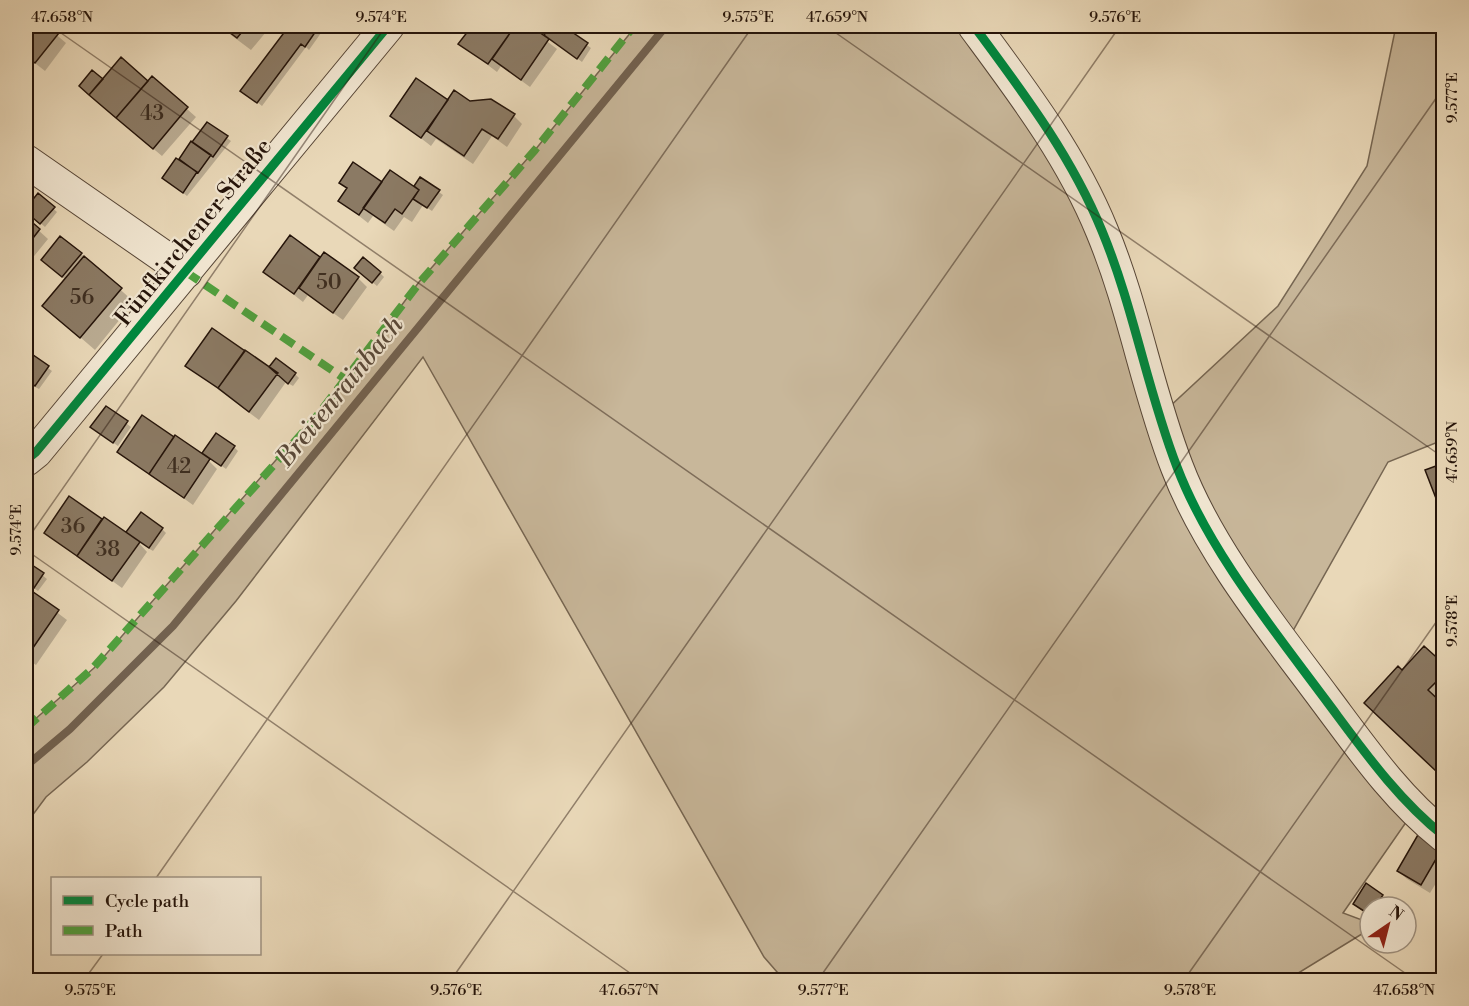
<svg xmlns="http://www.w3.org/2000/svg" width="1469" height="1006" font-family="'Libre Bodoni',serif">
	<rect width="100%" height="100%" fill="#e9d8b8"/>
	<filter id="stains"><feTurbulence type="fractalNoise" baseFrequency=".00333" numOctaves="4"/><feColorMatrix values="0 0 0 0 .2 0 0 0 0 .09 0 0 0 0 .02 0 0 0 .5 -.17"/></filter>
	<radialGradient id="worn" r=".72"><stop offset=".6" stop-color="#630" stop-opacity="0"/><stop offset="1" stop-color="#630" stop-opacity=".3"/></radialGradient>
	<path fill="#c8b79a" stroke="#766652" stroke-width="1.5" d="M 636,26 L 965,26 L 1076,193 L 1149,412 L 1409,818 L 1343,913 L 1370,923 L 1370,929 L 1287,980 L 784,980 L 764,957 L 423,357 L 236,601 L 164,687 L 87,762 L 46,797 L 26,824 L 26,727 L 94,668 L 345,381 L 419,282 L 535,150 Z
		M 1396,26 L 1443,26 L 1443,440 L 1388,462 L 1290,636 L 1217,527 L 1166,410 L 1278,306 L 1367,166 Z"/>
	<path fill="#0003" d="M 26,26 L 46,26 L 66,43 L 45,71 L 26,56 Z
		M 219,26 L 271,26 L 251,50 Z
		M 291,26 L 312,26 L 321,33 L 309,50 L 306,47 L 262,106 L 242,90 Z
		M 474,26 L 527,26 L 557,49 L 530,87 L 501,66 L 497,72 L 460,44 Z
		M 553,26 L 560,26 L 591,48 L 582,62 L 546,35 Z
		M 152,78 L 196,117 L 162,156 L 100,104 L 103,81 L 148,83 Z
		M 448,102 L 470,103 L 514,116 L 522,124 L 507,147 L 492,136 L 473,164 L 436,139 L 431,146 L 392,116 Z
		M 208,124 L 231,141 L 187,196 L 164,178 Z
		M 421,179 L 443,195 L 432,211 L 423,205 L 412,222 L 404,217 L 394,231 L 373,216 L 368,223 L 340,201 L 348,190 L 341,183 L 414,188 Z
		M 38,195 L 57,212 L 45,227 L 26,210 Z
		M 26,219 L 48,239 L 26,266 Z
		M 290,237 L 321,259 L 358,278 L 367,287 L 343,320 L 308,295 L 303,302 L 265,272 Z
		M 81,254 L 134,302 L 95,350 L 44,306 L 66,280 L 51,268 Z
		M 360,272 L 380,273 L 384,277 L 377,286 Z
		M 26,352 L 52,371 L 39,389 L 26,382 L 34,390 L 26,402 Z
		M 187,366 L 295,374 L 299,378 L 293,386 L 286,382 L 259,420 Z
		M 106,408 L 131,427 L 118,446 L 96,431 Z
		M 234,447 L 238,451 L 226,469 L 204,453 Z
		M 119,452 L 208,460 L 217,469 L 193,505 Z
		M 69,498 L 132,538 L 128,532 L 162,529 L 166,533 L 153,551 L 138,542 L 147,552 L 122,588 L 46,533 Z
		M 26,562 L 47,579 L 38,591 L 26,583 Z
		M 26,589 L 67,620 L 36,665 L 26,658 Z
		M 1444,666 L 1444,701 L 1441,704 L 1444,774 L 1379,716 L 1402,672 Z
		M 1444,849 L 1444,870 L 1430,893 L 1407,879 L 1398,871 Z
		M 1382,896 L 1386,900 L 1381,907 L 1370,907 L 1370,915 L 1355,904 Z"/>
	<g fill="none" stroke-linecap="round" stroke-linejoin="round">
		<path stroke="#72614f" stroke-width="8" d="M 26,766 L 70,729 L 173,626 L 666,26"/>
	</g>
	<path fill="#8b7a64" stroke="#25140a" stroke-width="1.5" d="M 26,26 L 48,26 L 59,33 L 35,63 L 26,56 Z
		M 221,26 L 247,26 L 237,38 Z
		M 289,26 L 314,26 L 318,28 L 305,47 L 301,44 L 257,103 L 240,91 Z
		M 472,26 L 515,26 L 488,64 L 458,44 Z
		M 515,26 L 530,26 L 549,39 L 521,80 L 492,59 Z
		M 551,26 L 563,26 L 588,43 L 577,59 L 544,35 Z
		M 121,57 L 148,81 L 116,118 L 89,95 Z
		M 92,70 L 103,79 L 89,95 L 79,86 Z
		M 152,76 L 188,107 L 153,149 L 116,118 Z
		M 416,78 L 448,100 L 421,138 L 390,116 Z
		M 454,90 L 470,101 L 491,99 L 515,114 L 498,139 L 482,129 L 464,156 L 427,131 Z
		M 207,122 L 228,136 L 213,157 L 192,142 Z
		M 191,141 L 211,155 L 198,173 L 179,159 Z
		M 176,158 L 197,172 L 183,193 L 162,178 Z
		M 353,162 L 382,182 L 359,215 L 338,201 L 347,188 L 339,183 Z
		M 390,170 L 419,190 L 402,214 L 395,209 L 385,223 L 363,208 Z
		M 420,177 L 440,190 L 427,208 L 413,199 L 419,190 L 414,186 Z
		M 38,193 L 55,207 L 40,224 L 26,212 L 26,208 Z
		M 26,217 L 40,229 L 26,247 Z
		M 290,235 L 320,257 L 294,294 L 263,272 Z
		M 60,236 L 82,253 L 62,277 L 41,260 Z
		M 324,252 L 359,277 L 333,313 L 299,288 Z
		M 84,256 L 122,288 L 80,338 L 42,306 Z
		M 363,257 L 381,272 L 372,283 L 354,268 Z
		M 212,328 L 245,351 L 218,388 L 185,366 Z
		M 26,350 L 49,366 L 35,386 L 26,379 Z
		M 245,350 L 278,373 L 249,412 L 218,388 Z
		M 276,358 L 296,373 L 288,384 L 269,367 Z
		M 106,406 L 128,421 L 113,443 L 90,427 Z
		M 142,415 L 174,437 L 149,474 L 117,452 Z
		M 216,433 L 235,446 L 221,466 L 202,453 Z
		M 175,435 L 210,459 L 184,498 L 149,474 Z
		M 1444,463 L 1444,519 L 1425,470 Z
		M 69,496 L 102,519 L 77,556 L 44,533 Z
		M 141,512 L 163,528 L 149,548 L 126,532 Z
		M 104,517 L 140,542 L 112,581 L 77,556 Z
		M 26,561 L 44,573 L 34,588 L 26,583 Z
		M 26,587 L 59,610 L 26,658 Z
		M 1424,646 L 1444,664 L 1444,674 L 1428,690 L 1444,705 L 1444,775 L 1439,770 L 1437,772 L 1364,703 L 1398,666 L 1402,670 Z
		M 1419,833 L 1443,847 L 1421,885 L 1397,871 Z
		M 1366,883 L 1383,895 L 1375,907 L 1370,907 L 1370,915 L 1353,904 Z"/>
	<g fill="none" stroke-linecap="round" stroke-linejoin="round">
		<defs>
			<path id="minor" d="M 974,26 C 1022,91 1071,155 1102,231 C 1134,308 1147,390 1177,467 C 1208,549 1273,629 1325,699 C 1361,747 1396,798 1444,836
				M 26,161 L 186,272
				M 26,460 L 36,452 L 388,26"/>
		</defs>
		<use href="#minor" stroke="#564536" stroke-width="34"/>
		<use href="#minor" stroke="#f1e6d1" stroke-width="32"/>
		<path stroke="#50a03e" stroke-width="8" stroke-dasharray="15 8" stroke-linecap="butt" d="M 186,272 L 345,379
			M 26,728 L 93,668 L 313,421 L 420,282 L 535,150 L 634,26"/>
		<defs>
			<path id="cycleway" d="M 974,26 C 1022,91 1071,155 1102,231 C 1134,308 1147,390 1177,467 C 1208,549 1273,629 1325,699 C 1361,747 1396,798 1444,836
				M 26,460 L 36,452 L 388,26"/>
		</defs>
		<use href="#cycleway" stroke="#f1e6d1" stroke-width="13"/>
		<use href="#cycleway" stroke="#00873e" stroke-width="9"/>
	</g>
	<path fill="none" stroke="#25140a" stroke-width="1.5" stroke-opacity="0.45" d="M 51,26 L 1415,980M 826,26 L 1444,458M 26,541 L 386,26M 26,550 L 640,980M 156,878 L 753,26M 84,980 L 103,954M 451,980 L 1120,26M 818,980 L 1444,87M 1184,980 L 1444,611"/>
	<g text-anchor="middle" stroke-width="4.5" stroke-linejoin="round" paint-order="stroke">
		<g font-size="21" fill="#3e2e20">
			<text x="152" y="120">43</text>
			<text x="329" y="289">50</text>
			<text x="82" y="304">56</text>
			<text x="179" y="473">42</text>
			<text x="73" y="533">36</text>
			<text x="108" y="556">38</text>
		</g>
		<g font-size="24" fill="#25140a" stroke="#f1e6d1">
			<text transform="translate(193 232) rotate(-51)" y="8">Fünfkirchener Straße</text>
		</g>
		<g font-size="26" font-style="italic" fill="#594838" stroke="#f1e6d1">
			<text transform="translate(339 391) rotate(-51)" y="9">Breitenrainbach</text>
		</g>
	</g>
	<rect width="1469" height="1006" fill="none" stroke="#e9d8b8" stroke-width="66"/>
	<rect x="51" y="877" width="210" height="78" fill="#f1e6d1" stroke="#9f9281" stroke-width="1.5"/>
	<rect x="63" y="896" width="30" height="9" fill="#00873e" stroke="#9f9281" stroke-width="1.5"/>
	<text x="105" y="907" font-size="18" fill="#25140a">Cycle path</text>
	<rect x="63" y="926" width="30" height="9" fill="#50a03e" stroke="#9f9281" stroke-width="1.5"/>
	<text x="105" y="937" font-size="18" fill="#25140a">Path</text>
	<g transform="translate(1388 925) rotate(35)"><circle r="28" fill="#f1e6d1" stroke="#9f9281" stroke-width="1.5"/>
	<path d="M0-4.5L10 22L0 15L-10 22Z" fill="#8f2418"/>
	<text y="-9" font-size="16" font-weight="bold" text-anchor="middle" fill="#25140a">N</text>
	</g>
	<rect x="33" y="33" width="1403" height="940" fill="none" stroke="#25140a" stroke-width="2"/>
	<g font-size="15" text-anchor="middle" fill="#25140a">
		<text x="62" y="22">47.658°N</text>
		<text x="381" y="22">9.574°E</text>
		<text x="748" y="22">9.575°E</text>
		<text x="837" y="22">47.659°N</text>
		<text x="1115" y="22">9.576°E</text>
		<text transform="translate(1452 98) rotate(-90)" y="5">9.577°E</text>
		<text transform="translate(1452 452) rotate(-90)" y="5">47.659°N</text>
		<text transform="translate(16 530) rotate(-90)" y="5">9.574°E</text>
		<text transform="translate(1452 621) rotate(-90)" y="5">9.578°E</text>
		<text x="90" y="995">9.575°E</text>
		<text x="456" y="995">9.576°E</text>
		<text x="629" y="995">47.657°N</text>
		<text x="823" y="995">9.577°E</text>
		<text x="1190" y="995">9.578°E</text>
		<text x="1404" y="995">47.658°N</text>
	</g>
	<rect width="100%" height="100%" filter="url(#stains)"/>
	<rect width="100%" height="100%" fill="url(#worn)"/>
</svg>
